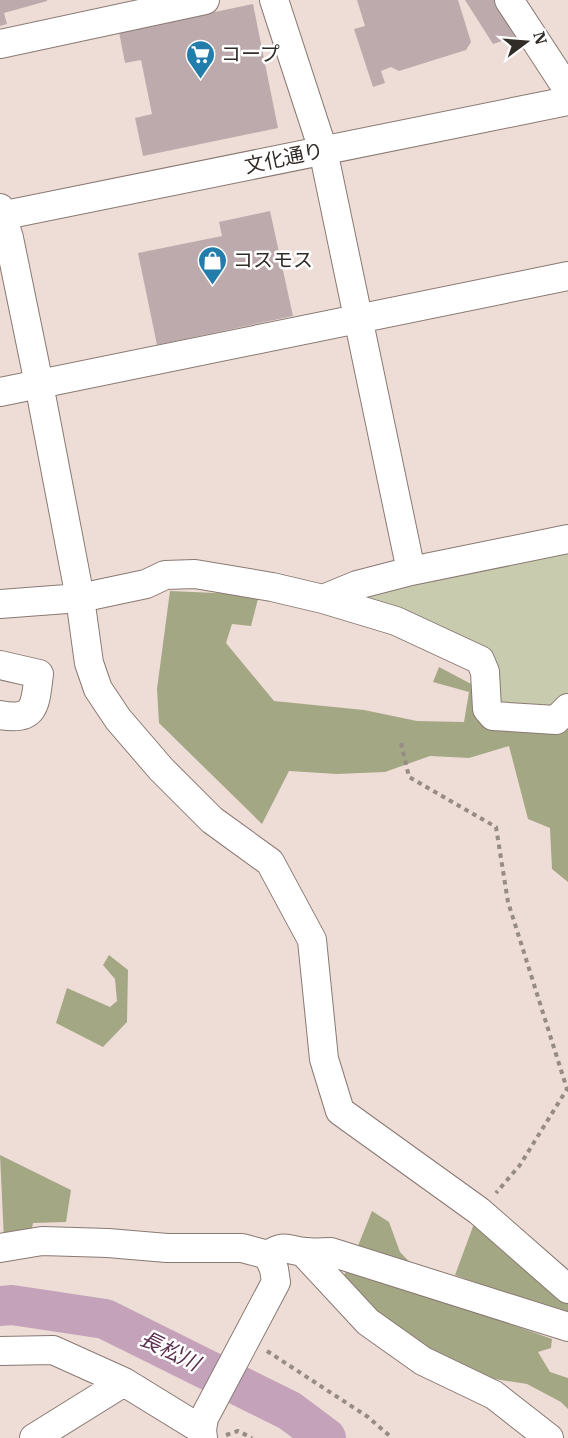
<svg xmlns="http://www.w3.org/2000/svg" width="568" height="1438" font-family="'IBM Plex Serif','Noto Sans JP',serif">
	<rect width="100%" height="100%" fill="#eeddd6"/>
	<path fill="#c8cbae" d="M 568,549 L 568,695 L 548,715 L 499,710 L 494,667 L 368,604 L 367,591 Z"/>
	<path fill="#a4a784" d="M 170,591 L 259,595 L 251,626 L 232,624 L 226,643 L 274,701 L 364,710 L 417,721 L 464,722 L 469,692 L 433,682 L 439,667 L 477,687 L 493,724 L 568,729 L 568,882 L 552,869 L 550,828 L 528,819 L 509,746 L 469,758 L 430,756 L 385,772 L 337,774 L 289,771 L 262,824 L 159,723 L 157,689 Z
		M 109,955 L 128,970 L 127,1022 L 103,1047 L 56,1023 L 67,988 L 110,1007 L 117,1001 L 115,979 L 103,965 Z
		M 0,1155 L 71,1190 L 66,1222 L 33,1223 L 31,1234 L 4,1240 Z
		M 372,1211 L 389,1222 L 400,1252 L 447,1301 L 552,1339 L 551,1348 L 538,1352 L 550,1372 L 568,1378 L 568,1409 L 561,1402 L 527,1384 L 488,1378 L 430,1354 L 340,1280 L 349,1268 Z
		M 475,1221 L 568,1301 L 568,1317 L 455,1275 Z"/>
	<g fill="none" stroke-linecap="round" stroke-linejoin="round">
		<path stroke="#c4a3ba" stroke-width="40" d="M 0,1306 L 12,1305 L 105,1319 L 290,1411 L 326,1438"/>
	</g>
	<path fill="#bcaaac" d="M 0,0 L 47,0 L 47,1 L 4,13 L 7,24 L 0,26 Z
		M 357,0 L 458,0 L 471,42 L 466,50 L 399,71 L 391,67 L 381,71 L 385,83 L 373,87 L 354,29 L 365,26 Z
		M 465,0 L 498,0 L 520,35 L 493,44 Z
		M 253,4 L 278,128 L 143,156 L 135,118 L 152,114 L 141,60 L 125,63 L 119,32 Z
		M 270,211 L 293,316 L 157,345 L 138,253 L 222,236 L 219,222 Z"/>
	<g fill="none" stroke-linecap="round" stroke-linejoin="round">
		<defs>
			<path id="minor" d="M 274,0 L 323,150 L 411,571 L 568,539
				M 509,0 L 568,90
				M 0,44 L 205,0
				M 0,208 L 9,238 L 39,384 L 80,598 L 89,663 L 98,689 L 118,719 L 161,769 L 212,820 L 270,862 L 312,940 L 324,1059 L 340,1111 L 479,1211 L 568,1289
				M 0,216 L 568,101
				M 0,392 L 568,276
				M 323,599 L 396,621 L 480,660 L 485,672 L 487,709 L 493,716 L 556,720 L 568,708
				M 0,604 L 80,598 L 146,584 L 165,575 L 195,574 L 272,587 L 323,599 L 357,585 L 411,571
				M 0,665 L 39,674 C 35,703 37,722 0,715
				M 0,1248 L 42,1241 L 108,1243 L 167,1248 L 242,1248 L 268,1255 C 286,1243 288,1251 306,1252 C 314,1253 323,1252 331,1252 L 568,1327
				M 303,1252 L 368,1322 L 423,1361 L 494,1395 L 549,1438
				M 0,1351 L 53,1350 L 124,1382 L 202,1430
				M 34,1438 L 124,1382
				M 203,1438 L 202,1430 L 204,1418 L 276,1282 L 274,1269 L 268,1255"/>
		</defs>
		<use href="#minor" stroke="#897973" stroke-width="30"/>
		<path stroke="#978b86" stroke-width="4" stroke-dasharray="4.5 4.5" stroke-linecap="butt" d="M 401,743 L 409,777 L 496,827 L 508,902 L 567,1089 L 520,1165 L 496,1193
			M 267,1351 L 368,1417 L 392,1438
			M 226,1435 L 238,1431 L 252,1438"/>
		<use href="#minor" stroke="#fff" stroke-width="28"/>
	</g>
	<defs>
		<symbol id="supermarket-pin" viewBox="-11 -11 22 30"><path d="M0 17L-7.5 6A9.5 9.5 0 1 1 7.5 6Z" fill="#227dab" stroke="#fff"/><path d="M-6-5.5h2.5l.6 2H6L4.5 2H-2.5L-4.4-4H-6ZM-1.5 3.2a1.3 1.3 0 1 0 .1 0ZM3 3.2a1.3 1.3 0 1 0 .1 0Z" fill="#fff"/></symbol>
		<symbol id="shop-pin" viewBox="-11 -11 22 30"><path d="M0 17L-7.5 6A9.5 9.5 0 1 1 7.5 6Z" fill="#227dab" stroke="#fff"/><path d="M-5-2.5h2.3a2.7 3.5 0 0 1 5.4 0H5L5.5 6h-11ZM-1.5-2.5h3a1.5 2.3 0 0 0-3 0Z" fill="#fff"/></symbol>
	</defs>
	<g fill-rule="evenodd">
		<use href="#supermarket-pin" x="184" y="38" width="33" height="45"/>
		<use href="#shop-pin" x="196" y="244" width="33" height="45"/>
	</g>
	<g text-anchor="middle" stroke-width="5" stroke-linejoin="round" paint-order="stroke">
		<g font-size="20" fill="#322c29" stroke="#fff" text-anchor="start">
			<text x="221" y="61">コープ</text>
			<text x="233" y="267">コスモス</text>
		</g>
		<g font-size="20" fill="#322c29" stroke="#fff">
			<text transform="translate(284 158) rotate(-12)" y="7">文化通り</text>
		</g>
		<g font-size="21" font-style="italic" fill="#5c3051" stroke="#fff">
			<text transform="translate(170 1351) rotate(26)" y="7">長松川</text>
		</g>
	</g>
	<g transform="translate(526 42) rotate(74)" stroke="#ffffff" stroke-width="4.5" paint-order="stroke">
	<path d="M0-4.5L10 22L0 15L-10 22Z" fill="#322c29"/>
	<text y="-9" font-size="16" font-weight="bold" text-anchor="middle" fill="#322c29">N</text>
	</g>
</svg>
